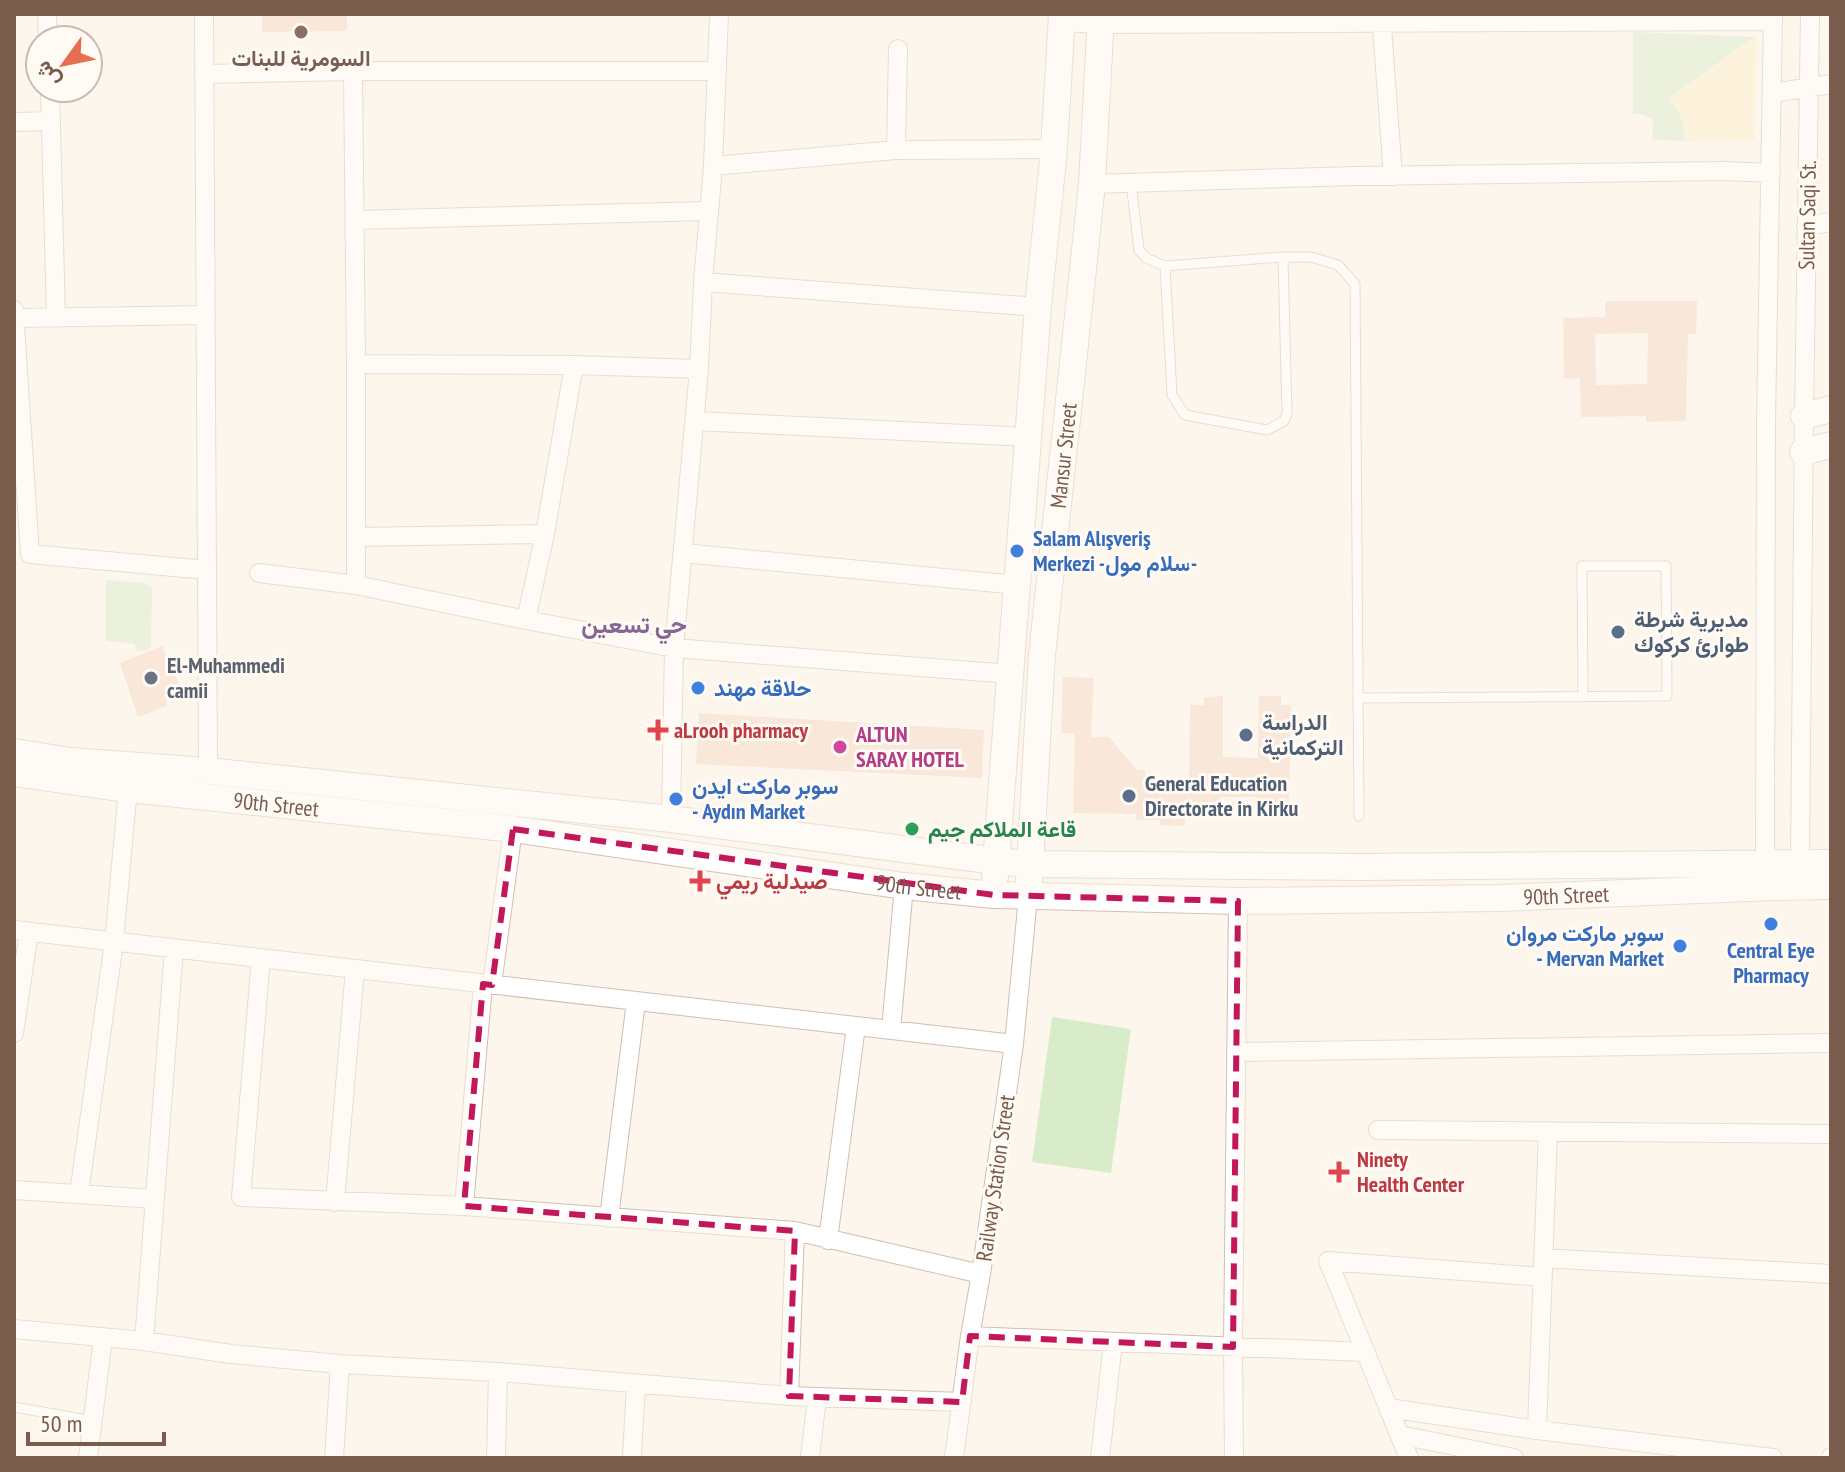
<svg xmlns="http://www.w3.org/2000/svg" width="1845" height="1472" font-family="'PT Sans Narrow',Vazirmatn,sans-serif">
	<rect width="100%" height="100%" fill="#fdf6ec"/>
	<path fill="#d8ecc9" d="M 1633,32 L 1754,37 L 1669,98 C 1683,113 1683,122 1686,141 L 1652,140 L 1653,123 L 1652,119 L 1641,114 L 1633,114 Z
		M 106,580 L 145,583 L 152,588 L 151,648 L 137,652 L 134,644 L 106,641 Z
		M 1052,1017 L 1131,1029 L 1111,1173 L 1032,1162 Z"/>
	<path fill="#fcefc7" d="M 1756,36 L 1755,140 L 1686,142 C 1684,124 1683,111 1668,99 Z"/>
	<path fill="#f3d5c3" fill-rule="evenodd" d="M 262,14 L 347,14 L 347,31 L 262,32 Z
		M 1605,301 L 1697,301 L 1696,334 L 1688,334 L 1686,421 L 1646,422 L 1646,416 L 1581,417 L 1580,378 L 1564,379 L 1563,318 L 1605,317 ZM 1648,333 L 1647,384 L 1596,385 L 1595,334 Z
		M 162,646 L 183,692 L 166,701 L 167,706 L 138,717 L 120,663 Z
		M 1063,677 L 1094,678 L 1091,737 L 1109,737 L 1137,770 L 1145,770 L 1145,780 L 1189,781 L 1190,705 L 1204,705 L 1204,697 L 1223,696 L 1223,757 L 1258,758 L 1259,696 L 1281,696 L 1281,705 L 1291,705 L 1289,804 L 1257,804 L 1257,797 L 1220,797 L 1220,804 L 1185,803 L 1185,826 L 1160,825 L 1160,820 L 1136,820 L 1136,814 L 1073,813 L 1075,733 L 1061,733 Z
		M 699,713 L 984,730 L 982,778 L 696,764 Z"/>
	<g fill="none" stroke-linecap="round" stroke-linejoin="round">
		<defs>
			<path id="lane" d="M 1131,183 L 1139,250 L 1146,258 L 1165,266 L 1283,257 L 1311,257 L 1338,265 L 1355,284 L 1359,816
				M 1165,266 L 1172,395 L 1185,415 L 1267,430 L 1284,421 L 1287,414 L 1283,257
				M 1358,698 L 1667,696 L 1666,566 L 1582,566 L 1583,697
				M 14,1407 L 93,1421"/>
			<path id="street" d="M 47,14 L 48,40
				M 204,14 L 208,771
				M 1381,14 L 1393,176
				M 1062,22 L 1100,24 L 1773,21
				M 353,71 L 356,364 L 356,585
				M 204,74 L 353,71 L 717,71
				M 50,88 L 56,318
				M 1772,93 L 1831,84
				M 14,122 L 51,121
				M 896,150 L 898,49
				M 713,166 L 896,150 L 1054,149
				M 1092,184 L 1356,176 L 1726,171 L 1771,173
				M 355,220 L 708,211
				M 1806,226 L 1831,222
				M 703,282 L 1038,307
				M 14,310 L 30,554 L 207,570
				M 15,318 L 206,315
				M 356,364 L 574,365 L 699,369
				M 695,421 L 1030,437
				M 356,537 L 545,534
				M 683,553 L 1018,585
				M 259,573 L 356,585 L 526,620 L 674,648 L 1011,674
				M 526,620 L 545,534 L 574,365
				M 671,819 L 674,648 L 699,369 L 703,282 L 713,166 L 719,14
				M 1765,862 L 1766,421 L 1773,14
				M 1800,863 L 1804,416 L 1810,14
				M 14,930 L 1014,1044
				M 261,958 L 241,1197 L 464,1206 L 795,1231 L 981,1274
				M 492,985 L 513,829
				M 891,1030 L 904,886
				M 14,1033 L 29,932
				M 1236,1052 L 1831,1043
				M 1378,1130 L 1831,1134
				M 14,1190 L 155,1199
				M 79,1194 L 114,942 L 128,788
				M 335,1202 L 355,969
				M 464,1206 L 483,984
				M 609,1218 L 636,1001
				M 828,1240 L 856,1026
				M 1543,1258 L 1831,1274
				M 14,1329 L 144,1341 L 231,1354 L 340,1364 L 498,1372 L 789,1396 L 962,1402
				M 970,1336 L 1366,1352
				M 144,1341 L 174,949
				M 789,1396 L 795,1231
				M 1388,1408 L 1537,1430 L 1773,1458
				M 1537,1430 L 1548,1132
				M 1400,1435 L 1514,1458
				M 88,1458 L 103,1338
				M 334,1458 L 340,1364
				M 496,1458 L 498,1372
				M 632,1458 L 636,1384
				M 810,1458 L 817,1397
				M 954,1458 L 970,1336 L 981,1274 L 1014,1044 L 1028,897
				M 1100,1458 L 1113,1342
				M 1234,1458 L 1233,1347 L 1238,901
				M 1409,1458 L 1328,1261 L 1543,1277
				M 1831,1458 L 1831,1457"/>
			<g id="secondary">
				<path d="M 1804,416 L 1831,409"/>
				<path d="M 1803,452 L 1831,445"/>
				<path d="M 14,752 L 71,761 L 208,771 L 671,819 L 996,861 L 1030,864 L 1362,867 L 1831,863"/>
				<path id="s1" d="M 14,773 L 119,788 L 513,829 L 904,886 L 994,895 L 1238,901 L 1500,898 L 1775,887 L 1831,886"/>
				<path d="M 995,876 L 1038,307 L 1054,149 L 1062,14"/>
				<path id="s2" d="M 1029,882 L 1042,655 L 1092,184 L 1101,14"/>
			</g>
		</defs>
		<use href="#lane" stroke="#d1beb0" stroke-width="11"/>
		<use href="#street" stroke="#d1beb0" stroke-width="20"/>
		<use href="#secondary" stroke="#d6c0b0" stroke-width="28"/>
		<use href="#lane" stroke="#fff" stroke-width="9"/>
		<use href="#street" stroke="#fff" stroke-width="18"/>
		<use href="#secondary" stroke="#fff" stroke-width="26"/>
	</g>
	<path d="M0 0H1845V1472H0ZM 513,829 L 994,895 L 1238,901 L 1233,1347 L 970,1336 L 962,1402 L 789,1396 L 795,1231 L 464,1206 L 483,984 L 492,985 Z" fill="#fdf6ec" fill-opacity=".55" fill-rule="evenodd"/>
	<path fill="none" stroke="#c2185b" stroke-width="6" stroke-dasharray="16 10" stroke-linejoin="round" d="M 513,829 L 994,895 L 1238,901 L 1233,1347 L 970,1336 L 962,1402 L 789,1396 L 795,1231 L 464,1206 L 483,984 L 492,985 Z"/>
	<circle fill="#8d6e63" stroke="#fffaf3" stroke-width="3" cx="301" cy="32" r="8"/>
	<g fill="#3f7fe0" stroke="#fffaf3" stroke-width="3">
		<circle cx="1017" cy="551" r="8"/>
		<circle cx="698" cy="688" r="8"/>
		<circle cx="676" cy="799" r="8"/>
		<circle cx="1771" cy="924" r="8"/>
		<circle cx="1680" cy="946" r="8"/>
	</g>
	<g fill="#5c6f8a" stroke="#fffaf3" stroke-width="3">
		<circle cx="1618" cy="632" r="8"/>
		<circle cx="1246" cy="735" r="8"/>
		<circle cx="1129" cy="796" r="8"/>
	</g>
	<circle fill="#6b7280" stroke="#fffaf3" stroke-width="3" cx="151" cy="678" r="8"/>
	<g fill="#e0444e" stroke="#fffaf3" stroke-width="3">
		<path d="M654 718h8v8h8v8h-8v8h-8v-8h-8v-8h8z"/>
		<path d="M696 869h8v8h8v8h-8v8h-8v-8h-8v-8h8z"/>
		<path d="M1335 1160h8v8h8v8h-8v8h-8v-8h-8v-8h8z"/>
	</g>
	<circle fill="#d1479c" stroke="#fffaf3" stroke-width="3" cx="840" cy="747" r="8"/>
	<circle fill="#2e9e5b" stroke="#fffaf3" stroke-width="3" cx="912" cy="829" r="8"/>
	<g text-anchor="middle" stroke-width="6" stroke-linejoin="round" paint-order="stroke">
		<g font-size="22" font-weight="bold" fill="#785e54" stroke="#fffaf3">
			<text x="301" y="66">السومرية للبنات</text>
		</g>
		<g font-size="22" fill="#7a5c4d" stroke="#fffaf3">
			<text transform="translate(1807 215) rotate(-89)" y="8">Sultan Saqi St.</text>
			<text dy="8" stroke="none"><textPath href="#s2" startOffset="428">Mansur Street</textPath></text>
			<text dy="8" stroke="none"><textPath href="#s1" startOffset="264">90th Street</textPath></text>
			<text dy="8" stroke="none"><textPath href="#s1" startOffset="912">90th Street</textPath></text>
			<text dy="8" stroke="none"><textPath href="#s1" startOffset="1560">90th Street</textPath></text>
			<text transform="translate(995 1178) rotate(-82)" y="8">Railway Station Street</text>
		</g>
		<g font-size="22" font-weight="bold" fill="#366cbe" stroke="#fffaf3" text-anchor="start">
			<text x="1033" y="546">Salam Alışveriş<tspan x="1033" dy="25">Merkezi -سلام مول-</tspan></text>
			<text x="714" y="696">حلاقة مهند</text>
			<text x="692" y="794">سوبر ماركت ايدن<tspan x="692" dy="25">- Aydın Market</tspan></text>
			<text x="1664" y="941" text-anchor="end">سوبر ماركت مروان<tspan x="1664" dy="25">- Mervan Market</tspan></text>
			<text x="1771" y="958" text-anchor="middle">Central Eye<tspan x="1771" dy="25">Pharmacy</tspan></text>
		</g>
		<g font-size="22" font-weight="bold" fill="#4e5e75" stroke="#fffaf3" text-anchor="start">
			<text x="1634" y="627">مديرية شرطة<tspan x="1634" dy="25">طوارئ كركوك</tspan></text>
			<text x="1262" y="730">الدراسة<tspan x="1262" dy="25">التركمانية</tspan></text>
			<text x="1145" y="791">General Education<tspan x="1145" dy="25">Directorate in Kirku</tspan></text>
		</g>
		<g font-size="22" font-weight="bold" fill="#5b616d" stroke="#fffaf3" text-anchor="start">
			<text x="167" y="673">El-Muhammedi<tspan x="167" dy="25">camii</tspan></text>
		</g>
		<g font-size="22" font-weight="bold" fill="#be3a42" stroke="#fffaf3" text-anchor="start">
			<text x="674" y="738">aLrooh pharmacy</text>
			<text x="716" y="889">صيدلية ريمي</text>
			<text x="1357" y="1167">Ninety<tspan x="1357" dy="25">Health Center</tspan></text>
		</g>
		<g font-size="22" font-weight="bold" fill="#b23c85" stroke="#fffaf3" text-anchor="start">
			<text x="856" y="742">ALTUN<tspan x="856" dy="25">SARAY HOTEL</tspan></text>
		</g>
		<g font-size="22" font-weight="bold" fill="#27864d" stroke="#fffaf3" text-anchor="start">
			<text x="928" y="837">قاعة الملاكم جيم</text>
		</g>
		<g font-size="24" font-weight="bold" fill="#846695" stroke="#fffaf3">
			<text x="634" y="633">حي تسعين</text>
		</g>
	</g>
	<rect width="1845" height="1472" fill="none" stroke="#7a5c4d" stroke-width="32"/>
	<g transform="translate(64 64) rotate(237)"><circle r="38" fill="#fffaf3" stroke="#cabbb1" stroke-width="2"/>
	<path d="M0-6L14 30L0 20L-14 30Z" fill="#e76f51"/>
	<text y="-12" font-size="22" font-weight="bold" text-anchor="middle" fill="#7a5c4d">ش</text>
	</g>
	<path d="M28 1432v12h136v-12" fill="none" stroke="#7a5c4d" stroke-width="4"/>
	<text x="40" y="1432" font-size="24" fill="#7a5c4d" stroke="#fffaf3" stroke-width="6" paint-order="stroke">50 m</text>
</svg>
